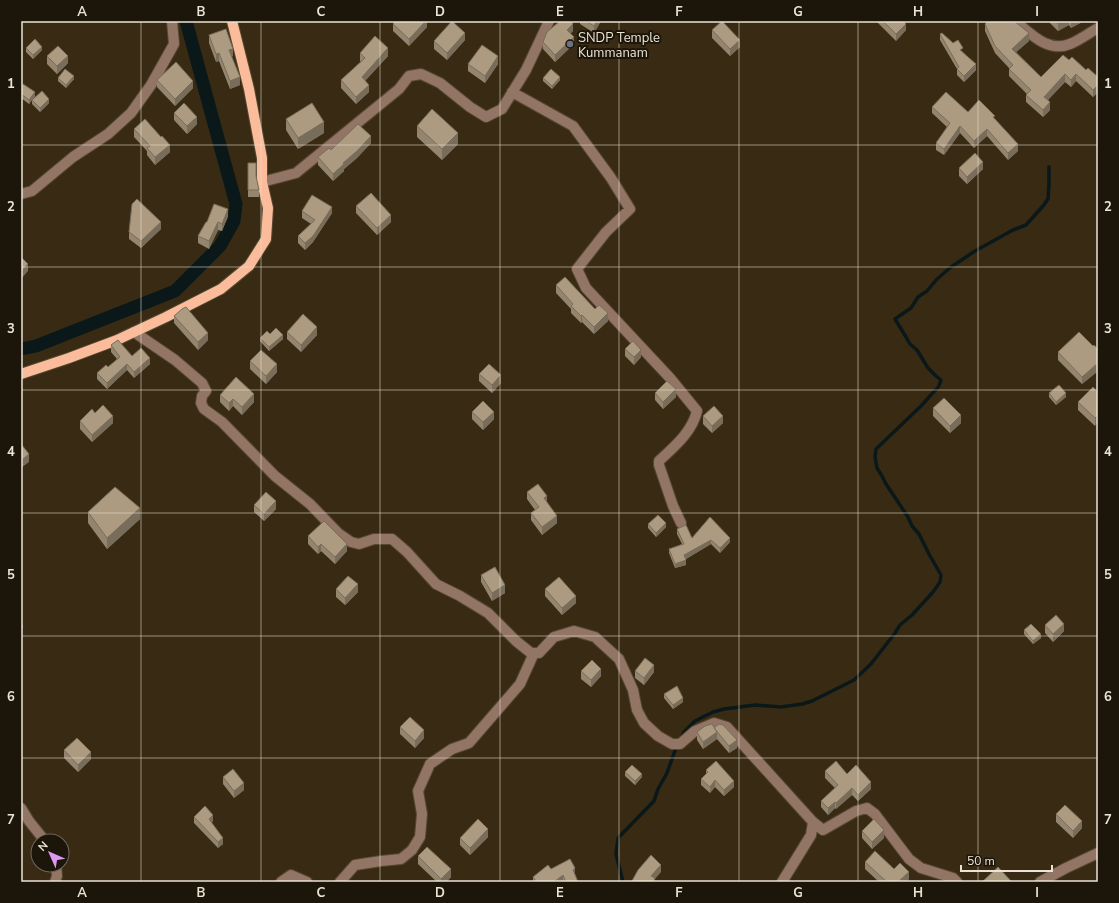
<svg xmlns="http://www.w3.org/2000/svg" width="1119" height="903" font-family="'Nunito Sans',sans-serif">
	<rect width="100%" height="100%" fill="#392b13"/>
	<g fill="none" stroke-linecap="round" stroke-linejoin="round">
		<path stroke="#0a181a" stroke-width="3.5" d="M 681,738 L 684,732 L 695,721 L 713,712 L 724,709 L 755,705 L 781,707 L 802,704 L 812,701 L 854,680 L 871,664 L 895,633 L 900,625 L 912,615 L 933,592 L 940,582 L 941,575 L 929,554 L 919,534 L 912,526 L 908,517 L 886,484 L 882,476 L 877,468 L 875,457 L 876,449 L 921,406 C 924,403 927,399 930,396 C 936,388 938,391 941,380 L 936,376 L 928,368 L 917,350 L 910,344 L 906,337 L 895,319 L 911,308 L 918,297 L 927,291 L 937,279 L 951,267 L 975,251 L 1013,230 L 1026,225 L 1043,206 L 1048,199 L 1049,184 L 1049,167
			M 623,882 L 616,854 L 618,838 L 654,801 L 658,789 L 667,773 L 677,745"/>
		<path stroke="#0a181a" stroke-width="13" d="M 21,349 L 36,346 L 175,291 L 220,246 L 234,221 L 236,204 L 186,21"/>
		<defs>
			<path id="minor" d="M 1015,21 C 1031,34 1048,53 1070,44 C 1080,40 1089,33 1098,28
				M 512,92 L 573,126 L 611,178 L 630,209 L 606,232 L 577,269 L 586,288 L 670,378 L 697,411 C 692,432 675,446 659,461 L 659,465 L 673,506 L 681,523
				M 262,182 L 296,173 L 399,89 L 409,76 L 421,74 L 440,83 L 470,107 L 486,117 L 502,109 L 526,70 L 549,21
				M 21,194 L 32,191 L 73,157 L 108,134 L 131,113 L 151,85 L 174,44 L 172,21
				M 134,332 L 175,360 L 202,383 L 206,391 L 202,396 L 201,403 L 204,409 L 222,422 L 275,476 L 310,504 L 338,533 L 351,542 L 359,544 L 374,539 L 392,539 L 407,552 L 436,584 L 460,596 L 488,613 L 516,641 L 531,653 L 539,653 L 554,637 L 574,631 L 595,637 L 619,659 L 633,690 L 637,710 L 644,723 L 658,736 L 672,744 L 680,744 L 695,731 L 714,723 L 727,727 L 813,822 L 823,830 L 856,811 L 867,808 L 875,814 L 909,859 L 921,868 L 953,878 L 957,882
				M 21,808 L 29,821 L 45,841
				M 55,882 L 57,876 L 56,865
				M 281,882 L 291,875 L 307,882
				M 340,882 L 355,865 L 381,861 L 401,859 L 412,850 L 420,837 L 422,814 L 418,791 L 430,764 L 452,749 L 469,743 L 520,684 L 534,653
				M 782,882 L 811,835 L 813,822
				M 1040,882 L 1066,868 L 1098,853"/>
			<path id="major" d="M 21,374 L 69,358 L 117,340 L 166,317 L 221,289 L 249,266 L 266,239 L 268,208 L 262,182 L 262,158 L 249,89 L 232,21"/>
		</defs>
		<use href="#minor" stroke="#564832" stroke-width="12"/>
		<use href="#major" stroke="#564832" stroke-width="12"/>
		<use href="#minor" stroke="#937565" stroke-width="10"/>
		<use href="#major" stroke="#fabc9a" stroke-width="10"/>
	</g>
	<path fill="#94856e" d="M 427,21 L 427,27 L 409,46 L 393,31 L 393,24 Z
		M 580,21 L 601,21 L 594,33 L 580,24 Z
		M 876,21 L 903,21 L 906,30 L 896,41 Z
		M 1048,21 L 1084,21 L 1071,28 L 1069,25 L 1058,31 Z
		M 985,24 L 1029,41 L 1016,52 L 1041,77 L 1069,60 L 1098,77 L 1098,92 L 1093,97 L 1076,81 L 1071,87 L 1065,82 L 1048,100 L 1050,110 L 1043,117 L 1026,102 L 1026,95 L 1027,94 L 1009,76 L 1009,68 L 995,53 L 985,31 Z
		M 712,30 L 740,47 L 730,56 L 712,38 Z
		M 573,31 L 570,34 L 574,44 L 555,62 L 543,49 L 543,42 Z
		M 940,34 L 963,52 L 976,70 L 964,82 L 957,75 L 957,69 L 940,40 Z
		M 209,35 L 233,56 L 232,56 L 240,85 L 230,89 L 219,61 L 216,62 L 209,43 Z
		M 465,40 L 447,60 L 434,49 L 434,41 Z
		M 26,48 L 42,50 L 33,59 L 26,52 Z
		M 360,53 L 388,56 L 365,81 L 369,92 L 356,104 L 341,88 L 341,80 L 361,62 L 360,61 Z
		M 47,56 L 68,63 L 57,74 L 47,64 Z
		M 468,64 L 498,64 L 485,83 L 468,71 Z
		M 58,78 L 74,79 L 66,88 L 58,81 Z
		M 543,78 L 560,80 L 552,89 L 543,81 Z
		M 157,80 L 193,88 L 175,106 L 157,87 Z
		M 21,88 L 35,96 L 29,104 L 21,98 Z
		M 32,100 L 49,103 L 40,112 L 32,104 Z
		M 932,107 L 968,112 L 995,119 L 1018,151 L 1008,160 L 987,136 L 974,148 L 960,133 L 944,155 L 936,150 L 936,143 L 947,127 L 932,113 Z
		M 174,113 L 197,124 L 187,134 L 174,120 Z
		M 286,119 L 324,133 L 298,149 L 286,130 Z
		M 417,126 L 458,144 L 442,160 L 417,137 Z
		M 134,129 L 170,152 L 155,165 L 147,155 L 147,151 L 134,137 Z
		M 371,143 L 357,158 L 344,169 L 344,171 L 333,181 L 318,165 L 318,157 L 331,150 Z
		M 248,163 L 259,190 L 259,197 L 248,197 Z
		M 959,168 L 983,169 L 967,184 L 959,176 Z
		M 356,206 L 391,222 L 377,235 L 356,213 Z
		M 302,211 L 332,213 L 313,242 L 305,250 L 298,243 L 298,236 L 311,224 L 302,218 Z
		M 228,216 L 222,231 L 218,230 L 209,249 L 198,243 L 198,236 L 207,222 Z
		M 161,229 L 141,248 L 129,239 L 129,232 Z
		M 556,285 L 595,309 L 608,321 L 594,334 L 582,322 L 581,323 L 571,313 L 571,309 L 556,293 Z
		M 174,316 L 208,340 L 198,350 L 174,323 Z
		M 287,332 L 317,335 L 301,352 L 287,339 Z
		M 270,334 L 283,339 L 269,351 L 260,341 L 260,338 Z
		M 111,345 L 150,364 L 134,378 L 127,370 L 107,389 L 97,379 L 97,373 L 108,367 L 117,359 L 111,352 Z
		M 1093,346 L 1098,349 L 1098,371 L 1082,384 L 1058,360 L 1058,352 Z
		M 625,349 L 641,357 L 634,365 L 625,356 Z
		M 250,361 L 277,372 L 266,384 L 250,369 Z
		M 479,374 L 501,383 L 492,393 L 479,381 Z
		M 1098,392 L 1095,426 L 1078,410 L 1078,402 Z
		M 655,393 L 676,397 L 663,409 L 655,400 Z
		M 1049,393 L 1066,397 L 1056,405 L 1049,397 Z
		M 220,395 L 254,402 L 242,415 L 233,406 L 229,411 L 220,402 Z
		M 933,408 L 961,423 L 950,433 L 933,416 Z
		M 472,412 L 494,419 L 483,430 L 472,419 Z
		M 703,416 L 723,423 L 712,433 L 703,424 Z
		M 80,421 L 113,423 L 92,442 L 80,429 Z
		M 1098,472 L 1098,482 L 1097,480 L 1097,473 Z
		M 527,492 L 547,502 L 557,523 L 542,535 L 531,520 L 531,513 L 535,510 L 527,499 Z
		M 254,505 L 276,509 L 264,521 L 254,512 Z
		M 88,512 L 140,519 L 107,549 L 88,523 Z
		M 710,517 L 730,542 L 720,553 L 711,544 L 686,559 L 686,565 L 675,568 L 669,553 L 669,549 L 682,544 L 677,534 L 677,529 L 692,538 Z
		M 648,524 L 666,527 L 656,537 L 648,528 Z
		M 308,536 L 347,551 L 335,564 L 321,551 L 318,554 L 308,544 Z
		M 481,575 L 505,593 L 492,601 L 481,582 Z
		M 336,589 L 358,592 L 345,605 L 336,597 Z
		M 545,589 L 576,603 L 562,615 L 545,596 Z
		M 1045,625 L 1064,631 L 1053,642 L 1045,633 Z
		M 1024,630 L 1041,638 L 1033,644 L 1024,634 Z
		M 581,671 L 601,676 L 591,687 L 581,679 Z
		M 635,671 L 654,672 L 644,685 L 635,678 Z
		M 664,694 L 683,702 L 673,709 L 664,698 Z
		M 400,727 L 424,738 L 415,748 L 400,734 Z
		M 714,728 L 737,748 L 729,753 L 717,739 L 703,749 L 697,740 L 697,732 Z
		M 64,750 L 91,759 L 78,772 L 64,758 Z
		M 706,770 L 734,787 L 724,796 L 715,787 L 710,793 L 701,785 L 701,779 L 706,774 Z
		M 825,771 L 847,774 L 871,789 L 858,801 L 852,795 L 836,809 L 835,808 L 828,815 L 821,807 L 821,801 L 835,788 L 825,778 Z
		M 625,772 L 642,777 L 635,785 L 625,776 Z
		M 223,777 L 244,790 L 234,798 L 223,784 Z
		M 1056,814 L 1082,828 L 1073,838 L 1056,822 Z
		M 194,817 L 213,821 L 211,823 L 223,844 L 218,848 L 194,823 Z
		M 862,831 L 884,838 L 872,849 L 862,838 Z
		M 488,837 L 470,855 L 460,845 L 460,838 Z
		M 418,856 L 451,877 L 446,882 L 437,882 L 418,864 Z
		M 865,862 L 894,869 L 909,879 L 906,882 L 879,882 L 865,869 Z
		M 551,869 L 575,874 L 578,882 L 563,882 L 563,881 L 561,882 L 533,882 L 533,877 Z"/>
	<path fill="#786c5a" d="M 426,21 L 427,21 L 427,27 L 409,46 L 409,39 Z
		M 597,21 L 601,21 L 594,33 L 594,26 Z
		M 1063,21 L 1069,21 L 1069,25 L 1058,31 L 1058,24 Z
		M 1071,21 L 1084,21 L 1071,28 Z
		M 573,24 L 573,31 L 567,37 L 567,30 Z
		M 906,24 L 906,30 L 896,41 L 896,34 Z
		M 465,33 L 465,40 L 447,60 L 447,53 Z
		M 1029,33 L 1029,41 L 1012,56 L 1012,49 Z
		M 574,37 L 574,44 L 555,62 L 555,55 Z
		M 740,40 L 740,47 L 730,56 L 730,49 Z
		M 42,47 L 42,50 L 33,59 L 33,55 Z
		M 388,48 L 388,56 L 362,84 L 362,77 Z
		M 233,49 L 233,56 L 229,57 L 229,50 Z
		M 219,53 L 219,61 L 216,62 L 216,54 Z
		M 68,56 L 68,63 L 57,74 L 57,66 Z
		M 498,56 L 498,64 L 485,83 L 485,76 Z
		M 976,64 L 976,70 L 964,82 L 964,76 Z
		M 1065,74 L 1065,82 L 1044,104 L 1044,97 Z
		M 1076,74 L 1076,81 L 1071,87 L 1071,80 Z
		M 74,76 L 74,79 L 66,88 L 66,85 Z
		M 240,77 L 240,85 L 230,89 L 230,81 Z
		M 560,77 L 560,80 L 552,89 L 552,86 Z
		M 193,81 L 193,88 L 175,106 L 175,99 Z
		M 369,85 L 369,92 L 356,104 L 356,97 Z
		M 1098,85 L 1098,92 L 1093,97 L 1093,90 Z
		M 35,92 L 35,96 L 29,104 L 29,100 Z
		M 49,99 L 49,103 L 40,112 L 40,108 Z
		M 1050,102 L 1050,110 L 1043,117 L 1043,110 Z
		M 197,117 L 197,124 L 187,134 L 187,126 Z
		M 324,122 L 324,133 L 298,149 L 298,138 Z
		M 960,126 L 960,133 L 944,155 L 944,149 Z
		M 987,129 L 987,136 L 974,148 L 974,141 Z
		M 458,133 L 458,144 L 442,160 L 442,149 Z
		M 371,136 L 371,143 L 357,158 L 344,169 L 344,171 L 333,181 L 333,174 L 343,163 Z
		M 1018,144 L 1018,151 L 1008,160 L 1008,153 Z
		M 170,145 L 170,152 L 155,165 L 155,157 Z
		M 983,162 L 983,169 L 967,184 L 967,177 Z
		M 332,207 L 332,213 L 313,242 L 305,250 L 305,243 Z
		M 228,209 L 228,216 L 222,231 L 222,224 Z
		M 391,215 L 391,222 L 377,235 L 377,228 Z
		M 161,222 L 161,229 L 141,248 L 141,241 Z
		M 218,222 L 218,230 L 209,249 L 209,241 Z
		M 28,264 L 28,271 L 21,279 L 21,272 Z
		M 608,313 L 608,321 L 594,334 L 594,327 Z
		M 582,315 L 582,322 L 581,323 L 581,316 Z
		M 317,327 L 317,335 L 301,352 L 301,345 Z
		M 208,333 L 208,340 L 198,350 L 198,342 Z
		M 283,335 L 283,339 L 269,351 L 269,347 Z
		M 641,350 L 641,357 L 634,365 L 634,357 Z
		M 150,358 L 150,364 L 134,378 L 134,372 Z
		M 1098,363 L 1098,371 L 1082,384 L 1082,377 Z
		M 127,364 L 127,370 L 107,389 L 107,383 Z
		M 277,364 L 277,372 L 266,384 L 266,376 Z
		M 501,375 L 501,383 L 492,393 L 492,385 Z
		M 676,389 L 676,397 L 663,409 L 663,402 Z
		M 1066,393 L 1066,397 L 1056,405 L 1056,402 Z
		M 254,394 L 254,402 L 242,415 L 242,407 Z
		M 233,399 L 233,406 L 229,411 L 229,403 Z
		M 494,412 L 494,419 L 483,430 L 483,422 Z
		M 961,415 L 961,423 L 950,433 L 950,426 Z
		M 1098,415 L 1098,422 L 1095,426 L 1095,418 Z
		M 113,416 L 113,423 L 92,442 L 92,435 Z
		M 723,416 L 723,423 L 712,433 L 712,426 Z
		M 29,454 L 29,462 L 21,468 L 21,461 Z
		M 547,496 L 547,504 L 544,498 Z
		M 276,501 L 276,509 L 264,521 L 264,514 Z
		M 140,508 L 140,519 L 107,549 L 107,538 Z
		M 557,516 L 557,523 L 542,535 L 542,527 Z
		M 666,523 L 666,527 L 656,537 L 656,533 Z
		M 730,538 L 730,542 L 720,553 L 720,548 Z
		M 711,540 L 711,544 L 684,560 L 684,555 Z
		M 321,544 L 321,551 L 318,554 L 318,547 Z
		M 347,544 L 347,551 L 335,564 L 335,557 Z
		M 686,560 L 686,565 L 675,568 L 675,564 Z
		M 358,584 L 358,592 L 345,605 L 345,598 Z
		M 505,585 L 505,593 L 492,601 L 492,593 Z
		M 576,596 L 576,603 L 562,615 L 562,608 Z
		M 23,624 L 23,628 L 21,630 L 21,626 Z
		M 1064,624 L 1064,631 L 1053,642 L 1053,634 Z
		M 1041,634 L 1041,638 L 1033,644 L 1033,641 Z
		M 654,665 L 654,672 L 644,685 L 644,678 Z
		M 601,669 L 601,676 L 591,687 L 591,680 Z
		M 683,698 L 683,702 L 673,709 L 673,705 Z
		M 424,730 L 424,738 L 415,748 L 415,741 Z
		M 717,732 L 717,739 L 703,749 L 703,742 Z
		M 737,740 L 737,748 L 729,753 L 729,746 Z
		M 91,752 L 91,759 L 78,772 L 78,765 Z
		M 642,774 L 642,777 L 635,785 L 635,781 Z
		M 715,780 L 715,787 L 710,793 L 710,787 Z
		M 734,781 L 734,787 L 724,796 L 724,790 Z
		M 871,782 L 871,789 L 858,801 L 858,795 Z
		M 244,783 L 244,790 L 234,798 L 234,791 Z
		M 852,788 L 852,795 L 836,809 L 836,803 Z
		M 835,802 L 835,808 L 828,815 L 828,808 Z
		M 213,815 L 213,821 L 209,825 L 209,819 Z
		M 1082,821 L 1082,828 L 1073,838 L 1073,831 Z
		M 488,829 L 488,837 L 470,855 L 470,848 Z
		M 884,830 L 884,838 L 872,849 L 872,842 Z
		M 223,838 L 223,844 L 218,848 L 218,842 Z
		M 661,865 L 661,872 L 655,879 L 655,882 L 653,882 L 651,876 Z
		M 575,868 L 575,874 L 573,876 L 573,870 Z
		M 451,869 L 451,877 L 446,882 L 441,882 L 441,879 Z
		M 909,872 L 909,879 L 906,882 L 898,882 Z
		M 563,875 L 563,881 L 561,882 L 554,882 Z"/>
	<path fill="#ac9b80" stroke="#786c5a" d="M 395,21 L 426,21 L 409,39 L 393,24 Z
		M 452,21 L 465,33 L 447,53 L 434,41 Z
		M 560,21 L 571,21 L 573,24 L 567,30 L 574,37 L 555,55 L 543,42 L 547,32 Z
		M 586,21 L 597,21 L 594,26 Z
		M 722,21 L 740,40 L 730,49 L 712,30 Z
		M 883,21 L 903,21 L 906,24 L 896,34 Z
		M 988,21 L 1014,21 L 1029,33 L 1012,49 L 1041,77 L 1063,55 L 1069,60 L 1072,57 L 1086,70 L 1088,68 L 1098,77 L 1098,85 L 1093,90 L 1076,74 L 1071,80 L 1065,74 L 1044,97 L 1050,102 L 1043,110 L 1026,95 L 1031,90 L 1009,69 L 1013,65 L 995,46 L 985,24 Z
		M 1055,21 L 1063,21 L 1058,24 Z
		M 226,29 L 233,49 L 229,50 L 240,77 L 230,81 L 219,53 L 216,54 L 209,35 Z
		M 942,33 L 953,43 L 958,40 L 963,48 L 960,50 L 976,64 L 964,76 L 957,69 L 959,67 L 940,34 Z
		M 375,36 L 388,48 L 362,77 L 369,85 L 356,97 L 341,80 L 365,58 L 360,53 Z
		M 35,39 L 42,47 L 33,55 L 26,48 Z
		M 482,45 L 498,56 L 485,76 L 468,64 Z
		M 58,46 L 68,56 L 57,66 L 47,56 Z
		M 176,62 L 193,81 L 175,99 L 157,80 Z
		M 65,69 L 74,76 L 66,85 L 58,78 Z
		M 551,69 L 560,77 L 552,86 L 543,78 Z
		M 23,84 L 35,92 L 29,100 L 21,94 L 21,88 Z
		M 42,91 L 49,99 L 40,108 L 32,100 Z
		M 946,92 L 968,112 L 979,100 L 995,116 L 993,117 L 1018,144 L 1008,153 L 987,129 L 974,141 L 960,126 L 944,149 L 936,143 L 950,123 L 932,107 Z
		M 184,103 L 197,117 L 187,126 L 174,113 Z
		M 312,103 L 324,122 L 298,138 L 286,119 Z
		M 432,109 L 458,133 L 442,149 L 417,126 Z
		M 145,119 L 161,137 L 162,136 L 170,145 L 155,157 L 147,148 L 150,146 L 134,129 Z
		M 358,124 L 371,136 L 357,151 L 343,163 L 344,164 L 333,174 L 318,157 L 329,148 L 331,150 Z
		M 975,153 L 983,162 L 967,177 L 959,168 Z
		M 248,163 L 256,163 L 256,176 L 259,190 L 248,190 Z
		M 371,193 L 391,215 L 377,228 L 356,206 Z
		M 312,195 L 332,207 L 313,236 L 305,243 L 298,236 L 315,220 L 302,211 Z
		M 137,199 L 161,222 L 141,241 L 129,232 L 132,204 Z
		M 214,204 L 228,209 L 222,224 L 218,222 L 209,241 L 198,236 L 206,222 L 207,222 Z
		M 21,257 L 28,264 L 21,272 Z
		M 565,277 L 595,309 L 599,305 L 608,313 L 594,327 L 582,315 L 581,316 L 571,306 L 573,304 L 556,285 Z
		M 186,307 L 208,333 L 198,342 L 174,316 L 182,309 Z
		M 303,314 L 317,327 L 301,345 L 287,332 Z
		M 276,328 L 283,335 L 269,347 L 260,338 L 267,331 L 270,334 Z
		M 1079,332 L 1093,346 L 1094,345 L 1098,349 L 1098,363 L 1082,377 L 1058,352 Z
		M 118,340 L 132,356 L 141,348 L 150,358 L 134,372 L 127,364 L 107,383 L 97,373 L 106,365 L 108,367 L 120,357 L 111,345 Z
		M 633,341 L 641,350 L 634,357 L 625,349 Z
		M 261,350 L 277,364 L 266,376 L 250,361 Z
		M 489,364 L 501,375 L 492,385 L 479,374 Z
		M 236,377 L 254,394 L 242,407 L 233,399 L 229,403 L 220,395 Z
		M 667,381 L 676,389 L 663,402 L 655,393 Z
		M 1059,385 L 1066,393 L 1056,402 L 1049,393 Z
		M 1093,387 L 1098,392 L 1098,415 L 1095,418 L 1078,402 Z
		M 944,398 L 961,415 L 950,426 L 933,408 Z
		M 483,401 L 494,412 L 483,422 L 472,412 Z
		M 103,405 L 113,416 L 92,435 L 80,421 L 92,409 L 95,413 Z
		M 714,406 L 723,416 L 712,426 L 703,416 Z
		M 21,444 L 29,454 L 21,461 Z
		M 538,484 L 547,496 L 544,498 L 557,516 L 542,527 L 531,513 L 539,507 L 527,492 Z
		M 115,487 L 140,508 L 107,538 L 88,512 Z
		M 266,492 L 276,501 L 264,514 L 254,505 Z
		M 658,515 L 666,523 L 656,533 L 648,524 Z
		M 710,517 L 730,538 L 720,548 L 711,540 L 684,555 L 686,560 L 675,564 L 669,549 L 684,544 L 677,529 L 686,525 L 692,538 Z
		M 324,521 L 347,544 L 335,557 L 321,544 L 318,547 L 308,536 Z
		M 495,567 L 505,585 L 492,593 L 481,575 Z
		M 348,576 L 358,584 L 345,598 L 336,589 Z
		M 559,577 L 576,596 L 562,608 L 545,589 Z
		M 1056,615 L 1064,624 L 1053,634 L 1045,625 Z
		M 1031,624 L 1041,634 L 1033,641 L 1024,630 Z
		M 645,658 L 654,665 L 644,678 L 635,671 Z
		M 592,660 L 601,669 L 591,680 L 581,671 Z
		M 677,686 L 683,698 L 673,705 L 664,694 Z
		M 410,717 L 424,730 L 415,741 L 400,727 Z
		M 712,724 L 717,732 L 703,742 L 697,732 L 705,726 Z
		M 719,724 L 723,725 L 737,740 L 729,746 L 714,728 Z
		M 77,738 L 91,752 L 78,765 L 64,750 Z
		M 716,761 L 734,781 L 724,790 L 715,780 L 710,787 L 701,779 L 708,772 L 706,770 Z
		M 836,761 L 847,774 L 856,765 L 871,782 L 858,795 L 852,788 L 836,803 L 835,802 L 828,808 L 821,801 L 838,785 L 825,771 Z
		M 632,765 L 642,774 L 635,781 L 625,772 Z
		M 233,769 L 244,783 L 234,791 L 223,777 Z
		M 1065,805 L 1082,821 L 1073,831 L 1056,814 Z
		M 205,806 L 213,815 L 209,819 L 223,838 L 218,842 L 194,817 Z
		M 478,819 L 488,829 L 470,848 L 460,838 Z
		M 874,819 L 884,830 L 872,842 L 862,831 Z
		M 427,847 L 451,869 L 441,879 L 418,856 Z
		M 875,851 L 894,869 L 900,863 L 909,872 L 898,882 L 887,882 L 865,862 Z
		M 651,855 L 661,865 L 651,876 L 655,878 L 653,882 L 633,882 L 632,881 L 638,870 Z
		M 570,859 L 575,868 L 573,870 L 578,882 L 566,882 L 563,875 L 554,882 L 537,882 L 533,877 L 548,865 L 551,869 Z
		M 998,867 L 1012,882 L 982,882 Z"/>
	<path fill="none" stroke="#ece3d4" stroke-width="1" stroke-opacity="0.55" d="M 141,21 L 141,882M 261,21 L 261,882M 380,21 L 380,882M 500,21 L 500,882M 619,21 L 619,882M 739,21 L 739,882M 858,21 L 858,882M 978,21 L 978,882M 21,145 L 1098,145M 21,267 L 1098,267M 21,390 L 1098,390M 21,513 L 1098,513M 21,636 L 1098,636M 21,758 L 1098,758"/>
	<circle fill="#6b7280" stroke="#1b150a" stroke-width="1.5" cx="570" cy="44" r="4"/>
	<g text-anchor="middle" stroke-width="4" stroke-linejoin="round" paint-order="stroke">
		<g font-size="13" fill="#ece3d4" stroke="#1b150a" text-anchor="start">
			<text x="578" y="42">SNDP Temple<tspan x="578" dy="15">Kummanam</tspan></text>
		</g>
	</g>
	<rect width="1119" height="903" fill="none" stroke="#1b150a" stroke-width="44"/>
	<g transform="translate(50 853) rotate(315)"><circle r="19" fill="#1b150a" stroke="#6f675b"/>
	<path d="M0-3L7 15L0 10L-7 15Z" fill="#dc99f4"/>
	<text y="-6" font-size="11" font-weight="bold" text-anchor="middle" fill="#ece3d4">N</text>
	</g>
	<path d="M961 865v6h91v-6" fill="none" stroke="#ece3d4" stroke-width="2"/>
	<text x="967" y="865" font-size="12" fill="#ece3d4" stroke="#1b150a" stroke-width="3" paint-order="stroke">50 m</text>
	<rect x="22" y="22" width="1075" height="859" fill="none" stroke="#ece3d4" stroke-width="1.5"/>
	<g font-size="13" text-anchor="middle" font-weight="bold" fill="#ece3d4">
		<text x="82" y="16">A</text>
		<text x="201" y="16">B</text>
		<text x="321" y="16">C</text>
		<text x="440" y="16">D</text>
		<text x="560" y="16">E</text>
		<text x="679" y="16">F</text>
		<text x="798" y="16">G</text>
		<text x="918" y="16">H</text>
		<text x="1037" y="16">I</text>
		<text x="11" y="88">1</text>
		<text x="1108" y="88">1</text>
		<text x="11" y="211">2</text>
		<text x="1108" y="211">2</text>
		<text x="11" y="333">3</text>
		<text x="1108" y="333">3</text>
		<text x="11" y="456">4</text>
		<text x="1108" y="456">4</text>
		<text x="11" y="579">5</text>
		<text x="1108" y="579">5</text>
		<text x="11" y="701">6</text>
		<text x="1108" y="701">6</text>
		<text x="11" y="824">7</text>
		<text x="1108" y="824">7</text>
		<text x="82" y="897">A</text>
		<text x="201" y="897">B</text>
		<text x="321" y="897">C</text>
		<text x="440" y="897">D</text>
		<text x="560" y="897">E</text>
		<text x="679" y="897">F</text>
		<text x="798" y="897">G</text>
		<text x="918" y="897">H</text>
		<text x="1037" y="897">I</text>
	</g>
</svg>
